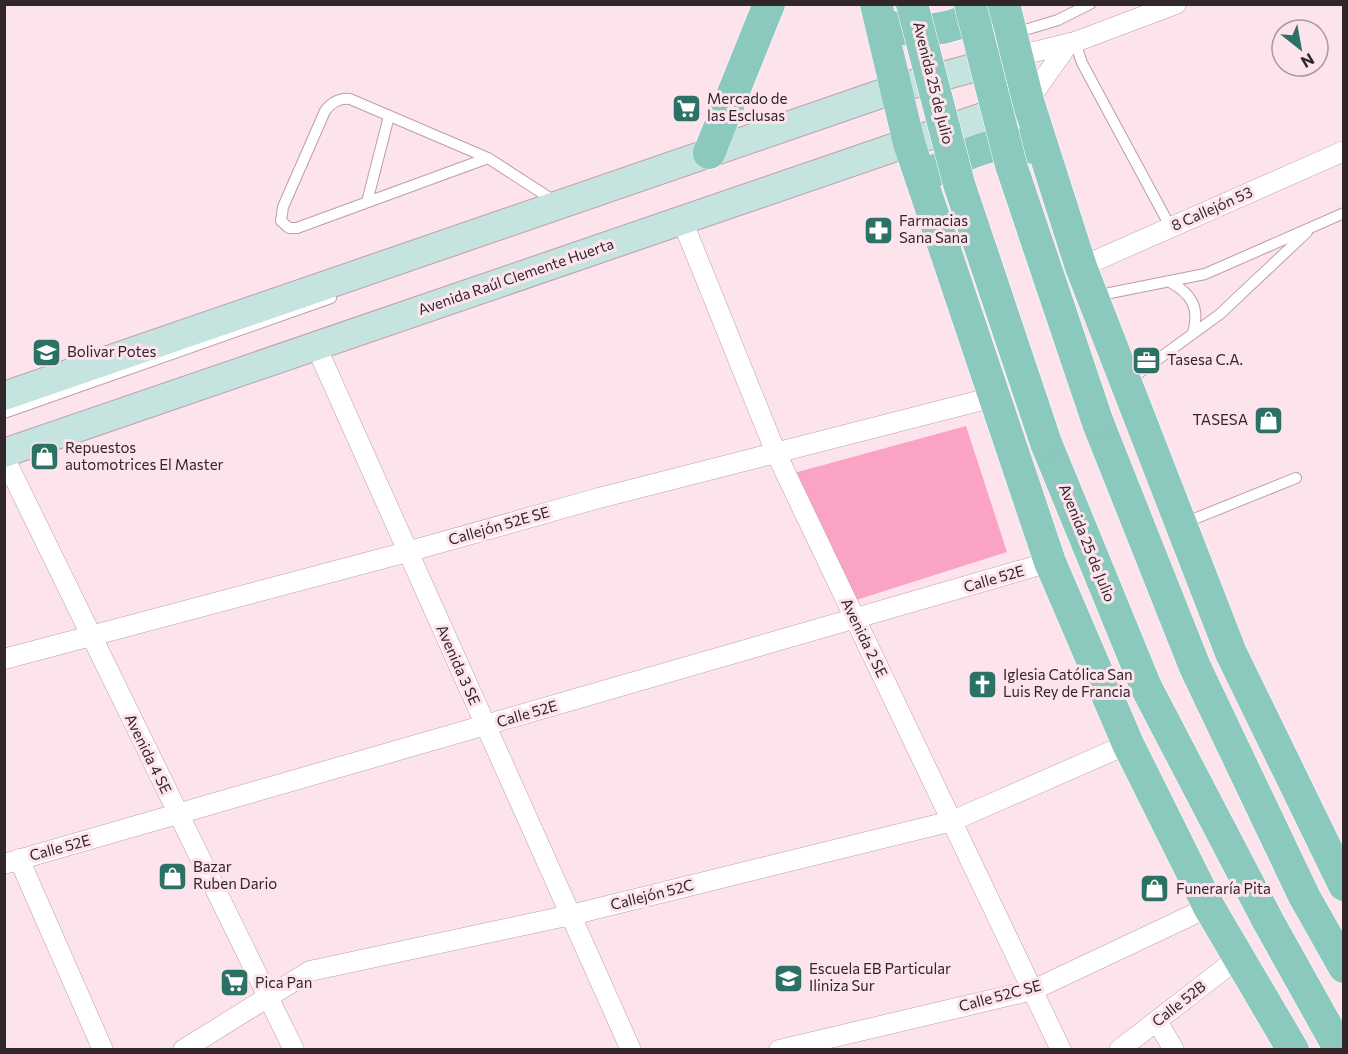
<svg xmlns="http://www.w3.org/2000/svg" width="1348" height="1054" font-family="Commissioner,sans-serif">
	<rect width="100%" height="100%" fill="#fde4ec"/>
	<path fill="#faa3c5" d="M 966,426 L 1007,552 L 853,601 L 794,473 Z"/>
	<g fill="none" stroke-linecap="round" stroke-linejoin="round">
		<defs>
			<path id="service" d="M 1015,33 L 1058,20 L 1090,4
				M 1075,42 L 1082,63 L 1171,228
				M 488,158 L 297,228 L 289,228 L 281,221 L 283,207 L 325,111 C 332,102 339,98 350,99 L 488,158 L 556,202
				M 367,202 L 389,116
				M 1170,282 C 1192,294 1200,308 1193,333
				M 1095,296 L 1205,274 L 1344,213
				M 1128,381 L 1220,314 L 1307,232
				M 4,413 L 331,298
				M 1184,523 L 1296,478"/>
			<path id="minor" d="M 1017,56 L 1075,42 L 1176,4
				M 1028,101 L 1069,43
				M 682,220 L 776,453 L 1061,1050
				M 1081,267 L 1344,151
				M 316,346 L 631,1050
				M 4,457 L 294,1050
				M 4,659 L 407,552 L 599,498 L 994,397
				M 19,859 L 103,1050
				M 4,864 L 1050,562
				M 1157,1021 L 1174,1050
				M 183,1050 L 310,971 L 571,915 L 952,821 L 1128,744
				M 779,1050 L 1033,990 L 1209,907
				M 1119,1050 L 1238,958"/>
			<path id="secondary" d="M 4,396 L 895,89 L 1006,59
				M 4,453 L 1018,105"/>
			<path id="primary" d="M 876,4 L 909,143 L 1050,562 L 1128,744 L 1209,907 L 1293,1050
				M 1004,4 L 1028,101 L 1081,267 L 1231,653 L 1344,885
				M 893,27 C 924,35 966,28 990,4
				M 709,153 L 769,4
				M 931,173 C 958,157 1001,135 1033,148
				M 1098,423 L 1195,667 L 1304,896 L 1344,967
				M 1046,443 L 1146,687 L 1268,921 L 1340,1050"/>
		</defs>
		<use href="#service" stroke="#bb9ea8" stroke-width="12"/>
		<use href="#minor" stroke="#bb9ea8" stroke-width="21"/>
		<use href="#secondary" stroke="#bb9ea8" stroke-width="30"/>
		<use href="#primary" stroke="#fff" stroke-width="33"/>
		<use href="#service" stroke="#fff" stroke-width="10"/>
		<use href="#minor" stroke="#fff" stroke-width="20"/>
		<use href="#secondary" stroke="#c5e4df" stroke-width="28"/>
		<use href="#primary" stroke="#8bc8be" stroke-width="32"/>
		<defs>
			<path id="primary-bridge" d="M 912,4 L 959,184 L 1046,443
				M 970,4 L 1011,165 L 1098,423"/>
		</defs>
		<use href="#primary-bridge" stroke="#fff" stroke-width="33" stroke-linecap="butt"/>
		<use href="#primary-bridge" stroke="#8bc8be" stroke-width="32"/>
	</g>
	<defs>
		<symbol id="supermarket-square" viewBox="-11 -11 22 22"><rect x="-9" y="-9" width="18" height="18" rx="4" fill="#2c7166" stroke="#fde4ec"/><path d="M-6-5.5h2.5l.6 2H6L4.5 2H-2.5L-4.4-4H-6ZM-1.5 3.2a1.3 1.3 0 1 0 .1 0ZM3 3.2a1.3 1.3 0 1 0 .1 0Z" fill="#fff"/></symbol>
		<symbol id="pharmacy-square" viewBox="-11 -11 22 22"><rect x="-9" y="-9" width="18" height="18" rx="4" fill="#2c7166" stroke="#fde4ec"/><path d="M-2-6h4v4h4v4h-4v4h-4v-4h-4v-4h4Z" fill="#fff"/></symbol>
		<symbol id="school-square" viewBox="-11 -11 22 22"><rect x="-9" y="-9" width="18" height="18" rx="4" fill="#2c7166" stroke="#fde4ec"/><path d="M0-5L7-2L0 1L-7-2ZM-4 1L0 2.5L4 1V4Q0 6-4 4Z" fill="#fff"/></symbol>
		<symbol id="office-square" viewBox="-11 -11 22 22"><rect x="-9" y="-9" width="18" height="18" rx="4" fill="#2c7166" stroke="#fde4ec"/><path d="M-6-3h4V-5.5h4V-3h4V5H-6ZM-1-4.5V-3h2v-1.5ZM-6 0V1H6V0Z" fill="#fff"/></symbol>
		<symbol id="shop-square" viewBox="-11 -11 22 22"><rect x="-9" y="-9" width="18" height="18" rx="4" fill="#2c7166" stroke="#fde4ec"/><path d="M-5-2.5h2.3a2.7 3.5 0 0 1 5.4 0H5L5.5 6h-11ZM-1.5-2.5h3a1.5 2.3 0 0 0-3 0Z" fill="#fff"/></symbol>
		<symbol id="church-square" viewBox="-11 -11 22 22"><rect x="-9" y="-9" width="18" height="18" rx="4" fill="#2c7166" stroke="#fde4ec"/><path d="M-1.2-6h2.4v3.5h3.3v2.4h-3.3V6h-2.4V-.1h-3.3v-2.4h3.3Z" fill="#fff"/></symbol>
	</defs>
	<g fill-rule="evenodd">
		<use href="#supermarket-square" x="670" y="92" width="33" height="33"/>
		<use href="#pharmacy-square" x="862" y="214" width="33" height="33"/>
		<use href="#school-square" x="30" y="336" width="33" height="33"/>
		<use href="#office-square" x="1130" y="344" width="33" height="33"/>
		<use href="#shop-square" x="1252" y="404" width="33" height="33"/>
		<use href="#shop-square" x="28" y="440" width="33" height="33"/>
		<use href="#church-square" x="966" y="668" width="33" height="33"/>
		<use href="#shop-square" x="156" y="860" width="33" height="33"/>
		<use href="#shop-square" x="1138" y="872" width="33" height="33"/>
		<use href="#school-square" x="772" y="962" width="33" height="33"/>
		<use href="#supermarket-square" x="218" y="966" width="33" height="33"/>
	</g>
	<g text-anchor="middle" stroke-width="6" stroke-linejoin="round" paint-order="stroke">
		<g font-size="15" fill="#31262a" stroke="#fde4ec">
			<text transform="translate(933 83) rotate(76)" y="5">Avenida 25 de Julio</text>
			<text transform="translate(1212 209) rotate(-24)" y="5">8 Callejón 53</text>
			<text transform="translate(516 277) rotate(-19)" y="5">Avenida Raúl Clemente Huerta</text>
			<text transform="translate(499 526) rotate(-16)" y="5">Callejón 52E SE</text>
			<text transform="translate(1087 543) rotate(68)" y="5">Avenida 25 de Julio</text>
			<text transform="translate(994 579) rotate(-16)" y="5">Calle 52E</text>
			<text transform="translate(864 638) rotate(64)" y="5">Avenida 2 SE</text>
			<text transform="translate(458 665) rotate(66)" y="5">Avenida 3 SE</text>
			<text transform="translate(527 714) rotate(-16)" y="5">Calle 52E</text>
			<text transform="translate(148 754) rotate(64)" y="5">Avenida 4 SE</text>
			<text transform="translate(60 848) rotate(-15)" y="5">Calle 52E</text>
			<text transform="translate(652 895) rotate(-14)" y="5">Callejón 52C</text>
			<text transform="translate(1000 996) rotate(-15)" y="5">Calle 52C SE</text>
			<text transform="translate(1179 1004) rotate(-38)" y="5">Calle 52B</text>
		</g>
		<g font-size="15" fill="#31262a" stroke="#fde4ec" text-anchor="start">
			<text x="707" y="104">Mercado de<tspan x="707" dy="17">las Esclusas</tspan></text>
			<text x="899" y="226">Farmacias<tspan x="899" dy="17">Sana Sana</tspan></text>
			<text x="67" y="357">Bolivar Potes</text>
			<text x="1167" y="365">Tasesa C.A.</text>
			<text x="1248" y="425" text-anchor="end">TASESA</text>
			<text x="65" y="453">Repuestos<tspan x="65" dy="17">automotrices El Master</tspan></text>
			<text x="1003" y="680">Iglesia Católica San<tspan x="1003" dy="17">Luis Rey de Francia</tspan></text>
			<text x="193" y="872">Bazar<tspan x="193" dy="17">Ruben Dario</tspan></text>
			<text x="1176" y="894">Funeraría Pita</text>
			<text x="809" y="974">Escuela EB Particular<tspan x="809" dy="17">Iliniza Sur</tspan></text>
			<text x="255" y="988">Pica Pan</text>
		</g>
	</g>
	<rect width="1348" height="1054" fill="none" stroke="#31262a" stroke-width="12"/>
	<g transform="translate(1300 48) rotate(149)"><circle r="28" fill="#fde4ec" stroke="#ab989e" stroke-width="1.5"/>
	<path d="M0-4.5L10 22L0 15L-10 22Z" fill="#2c7166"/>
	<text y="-9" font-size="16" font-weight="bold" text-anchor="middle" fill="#31262a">N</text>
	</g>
</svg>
